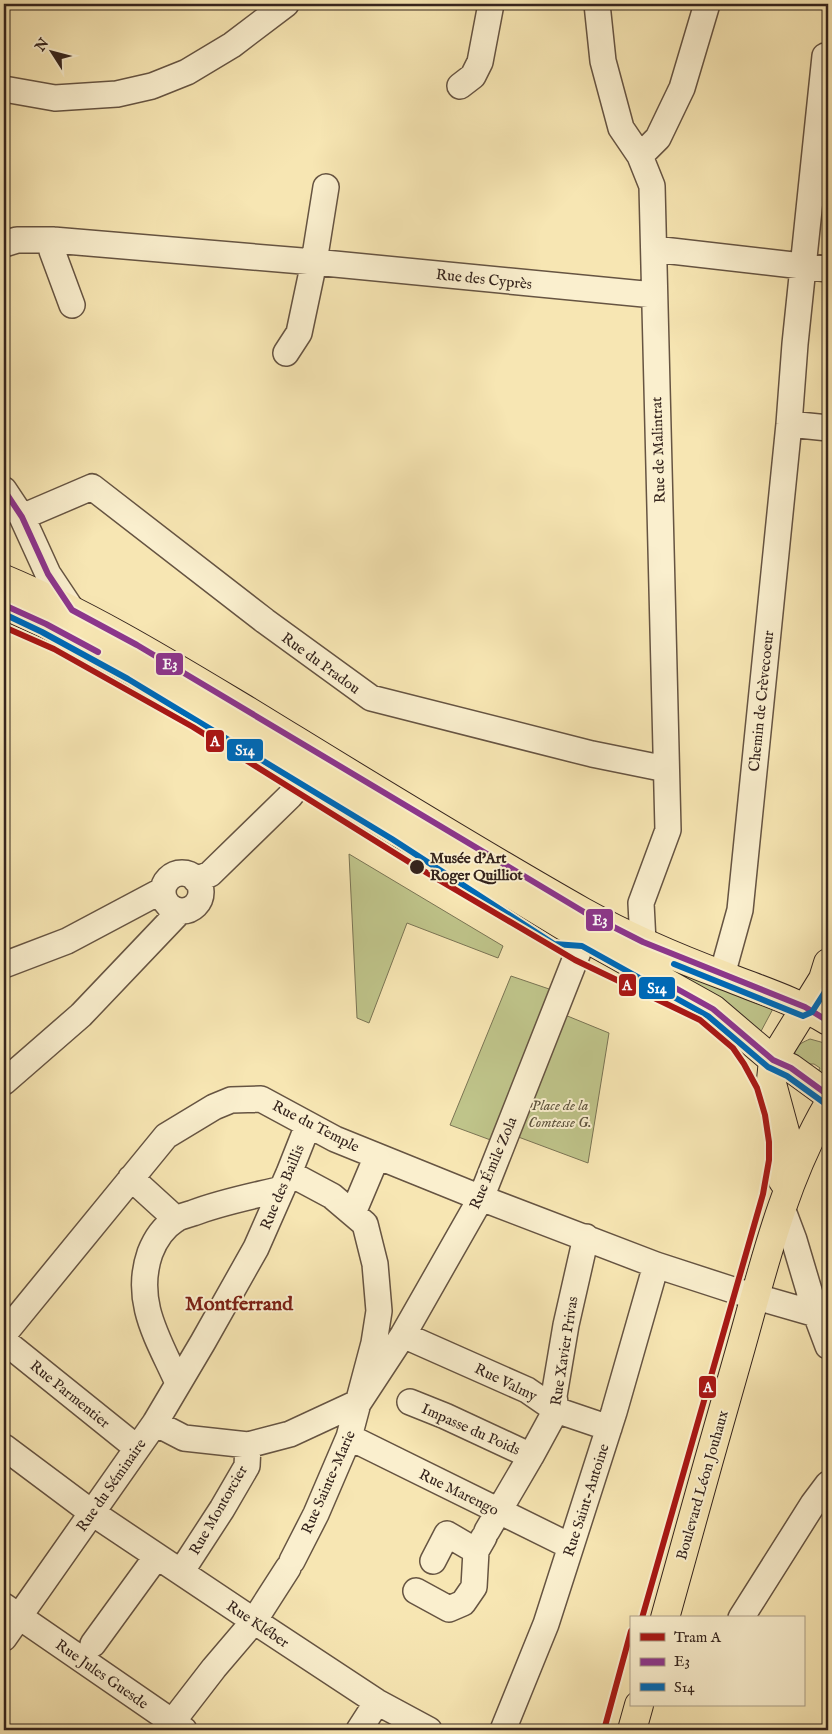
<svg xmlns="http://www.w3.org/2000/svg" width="832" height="1734" font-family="'IM FELL English',serif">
	<rect width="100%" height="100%" fill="#f7e6b3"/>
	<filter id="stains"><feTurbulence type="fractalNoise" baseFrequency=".004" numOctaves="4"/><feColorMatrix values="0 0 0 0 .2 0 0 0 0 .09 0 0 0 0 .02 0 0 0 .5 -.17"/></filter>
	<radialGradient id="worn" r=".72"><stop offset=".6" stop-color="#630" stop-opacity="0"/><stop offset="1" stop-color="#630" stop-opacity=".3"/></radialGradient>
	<path fill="#bfc48a" stroke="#7a7454" d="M 349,854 L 503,946 L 498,958 L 407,923 L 369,1023 L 357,1018 Z
		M 584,921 L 775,1005 L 759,1035 Z
		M 511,976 L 555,991 L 496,1142 L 450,1125 Z
		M 565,1015 L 609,1033 L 588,1163 L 513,1135 Z
		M 810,1039 L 828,1044 L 828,1074 L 816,1075 L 820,1068 L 814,1064 L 799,1064 C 790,1050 796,1045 810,1039 Z"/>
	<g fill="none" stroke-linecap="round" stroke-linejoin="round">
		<defs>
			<path id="minor" d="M 597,4 L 603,61 L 621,128 L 640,156 L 652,186 L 668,830 L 641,903 L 643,942
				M 460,86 L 473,76 L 480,62 L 491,4
				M 4,89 L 55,98 L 117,94 L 152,86 L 187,72 L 232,45 L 286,4
				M 640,156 L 658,138 L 682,88 L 707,4
				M 53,240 L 52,251 L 72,305
				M 4,244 L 17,240 L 53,240 L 314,262 L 654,295
				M 654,249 L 828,269
				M 286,353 L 299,333 L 314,262 L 326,187
				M 789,424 L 828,428
				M 4,490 L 22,517 L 48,574 L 72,610
				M 22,517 L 92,487 L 265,621 L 371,698 L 592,754 L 666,769
				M163 892a19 19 0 1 1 38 0a19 19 0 1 1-38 0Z
				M 196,880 L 210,874 L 290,796 L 305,777
				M 4,965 L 67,941 L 163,890
				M 722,975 L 740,910 L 789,424 L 795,344 L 825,56
				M 4,1082 L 81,1015 L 180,911
				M 289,1173 L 332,1196 L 365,1224 L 375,1264 L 379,1311 L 374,1343 L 349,1437 L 316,1514 L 292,1561
				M 131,1178 L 176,1219
				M 782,1208 L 794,1240 L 816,1314 L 828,1346
				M 353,1213 L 377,1156
				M 4,1334 L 166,1136 L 214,1107 L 231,1100 L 261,1099 L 335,1139 L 481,1198 L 656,1265 L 736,1291 L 816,1314 L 828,1321
				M 403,1335 L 527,1390 L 556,1410 L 609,1428
				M 4,1341 L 137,1448
				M 178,1383 C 159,1340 133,1302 150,1253 C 155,1240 164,1227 175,1220 C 180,1216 187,1215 193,1213 C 221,1202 253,1196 282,1189
				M 359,1402 L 403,1335 L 481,1198 L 584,937
				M 410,1402 L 445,1416 L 531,1456
				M 155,1423 L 184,1438 L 248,1445 L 290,1434 L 359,1402
				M 349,1437 L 570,1546
				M 4,1447 L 91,1512 L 254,1621 L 377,1702 L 429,1730
				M 487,1531 L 531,1456 L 556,1410 L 554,1396 L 566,1325 L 586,1237
				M 433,1561 L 447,1534 L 476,1551
				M 181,1572 L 222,1509 L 247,1466 L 248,1445
				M 416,1591 L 449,1609 L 463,1603 L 474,1587 L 476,1551 L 484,1537
				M 4,1606 L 184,1730
				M 741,1618 L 813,1504 L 828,1484
				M 4,1638 L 155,1423 L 203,1342 L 256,1248 L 289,1173 L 308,1125
				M 93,1644 L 157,1556
				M 171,1730 L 180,1712 L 214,1668 L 254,1621 L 288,1568
				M 359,1730 L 377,1702
				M 503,1730 L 546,1624 L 614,1412 L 656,1265"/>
			<path id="major" d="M 4,579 C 90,615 168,663 248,711 C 359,779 470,848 583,912 C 628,937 677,958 725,976 C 760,990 796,1001 828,1021
				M 4,605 L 46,624 L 132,671 L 397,832 L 465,866 L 564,926 L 713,1009 L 773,1060 L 791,1068 L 828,1095
				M 783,1181 L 787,1139 L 771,1080 L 773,1060 L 823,979 L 828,963
				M 665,1618 C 690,1528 715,1437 741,1347 C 764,1265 784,1180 828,1105
				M 632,1730 L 639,1705"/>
		</defs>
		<use href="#minor" stroke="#665442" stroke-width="28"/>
		<use href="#major" stroke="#35241d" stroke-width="30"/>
		<use href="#minor" stroke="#faefce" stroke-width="25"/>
		<use href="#major" stroke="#f7e6b3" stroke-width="28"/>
		<defs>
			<path id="bus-1" d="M 4,490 L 22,517 L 48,574 L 72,610 L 137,645 L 584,912 L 643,942 L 805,1007 L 828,1021
				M 4,605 L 46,624 L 98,652
				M 661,980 L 713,1009 L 773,1060 L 791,1068 L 828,1095"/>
			<path id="bus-2" d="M 4,614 L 42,632 L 128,679 L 392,839 L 554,944 L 582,946 L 708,1016 L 768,1067 L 787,1076 L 823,1102
				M 674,964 L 803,1016 L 812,1012 L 828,987"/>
		</defs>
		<use href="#bus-1" stroke="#faefce" stroke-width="10"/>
		<use href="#bus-2" stroke="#faefce" stroke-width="10"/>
		<use href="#bus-1" stroke="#8c368c" stroke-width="6"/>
		<use href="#bus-2" stroke="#0069b5" stroke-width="6"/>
		<defs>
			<path id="tram-1" d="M 4,627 L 54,649 L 193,727 L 417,867 L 575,960 L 700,1020 L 733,1048 L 744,1064 L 757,1088 L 765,1115 L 769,1142 L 769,1160 L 763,1194 L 642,1618
				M 604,1730 L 631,1631"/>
		</defs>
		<use href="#tram-1" stroke="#faefce" stroke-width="10"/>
		<use href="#tram-1" stroke="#a81815" stroke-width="6"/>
	</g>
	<circle fill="#35241d" stroke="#faefce" stroke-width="2" cx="417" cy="867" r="8"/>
	<g text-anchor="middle" stroke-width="4" stroke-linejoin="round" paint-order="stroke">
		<g font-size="15" fill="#35241d" stroke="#faefce">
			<text transform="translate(484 279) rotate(6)" y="5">Rue des Cyprès</text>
			<text transform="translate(658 450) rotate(-92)" y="5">Rue de Malintrat</text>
			<text transform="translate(321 663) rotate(36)" y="5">Rue du Pradou</text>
			<text transform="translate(761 701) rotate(-84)" y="5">Chemin de Crèvecoeur</text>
			<text transform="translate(316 1126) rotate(27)" y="5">Rue du Temple</text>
			<text transform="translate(493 1163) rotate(-67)" y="5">Rue Émile Zola</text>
			<text transform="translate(282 1187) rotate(-67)" y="5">Rue des Baillis</text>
			<text transform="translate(564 1351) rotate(-81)" y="5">Rue Xavier Privas</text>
			<text transform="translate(506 1382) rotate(26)" y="5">Rue Valmy</text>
			<text transform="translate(70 1394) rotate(39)" y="5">Rue Parmentier</text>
			<text transform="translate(471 1429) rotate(24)" y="5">Impasse du Poids</text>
			<text transform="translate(328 1482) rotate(-66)" y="5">Rue Sainte-Marie</text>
			<text transform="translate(111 1485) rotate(-55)" y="5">Rue du Séminaire</text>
			<text transform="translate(702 1485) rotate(-74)" y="5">Boulevard Léon Jouhaux</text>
			<text transform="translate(459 1492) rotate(26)" y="5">Rue Marengo</text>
			<text transform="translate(586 1500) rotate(-72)" y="5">Rue Saint-Antoine</text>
			<text transform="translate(218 1510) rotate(-60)" y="5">Rue Montorcier</text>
			<text transform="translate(258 1624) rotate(34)" y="5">Rue Kléber</text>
			<text transform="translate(102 1674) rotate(35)" y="5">Rue Jules Guesde</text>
		</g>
		<g font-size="15" font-weight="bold" fill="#35241d" stroke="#faefce" text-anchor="start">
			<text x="430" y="863">Musée d'Art<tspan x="430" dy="17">Roger Quilliot</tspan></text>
		</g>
		<g font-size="15" font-style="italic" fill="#5e543e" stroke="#faefce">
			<text x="560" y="1110">Place de la<tspan x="560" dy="17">Comtesse G.</tspan></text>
		</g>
		<g font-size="20" font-weight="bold" fill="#7a1f14" stroke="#faefce">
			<text x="239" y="1310">Montferrand</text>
		</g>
	</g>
	<g stroke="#faefce" stroke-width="2">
		<rect x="155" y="652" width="29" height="24" rx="5" fill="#8c368c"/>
		<rect x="205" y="729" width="20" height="24" rx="5" fill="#a81815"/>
		<rect x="226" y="738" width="38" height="24" rx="5" fill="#0069b5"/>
		<rect x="585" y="908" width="29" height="24" rx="5" fill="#8c368c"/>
		<rect x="618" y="973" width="19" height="24" rx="5" fill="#a81815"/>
		<rect x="638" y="976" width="38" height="24" rx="5" fill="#0069b5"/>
		<rect x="698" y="1375" width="19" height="24" rx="5" fill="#a81815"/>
	</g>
	<g font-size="14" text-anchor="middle" font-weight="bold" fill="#fff">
		<text x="170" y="669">E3</text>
		<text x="215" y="746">A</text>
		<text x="245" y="755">S14</text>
		<text x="600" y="925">E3</text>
		<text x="627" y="990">A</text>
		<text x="657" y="993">S14</text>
		<text x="708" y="1392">A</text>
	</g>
	<rect width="832" height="1734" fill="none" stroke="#f7e6b3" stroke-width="20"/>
	<rect x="5" y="5" width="822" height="1724" fill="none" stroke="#35241d" stroke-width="2.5"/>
	<rect x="10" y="10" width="812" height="1714" fill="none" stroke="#35241d"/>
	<rect x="630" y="1616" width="175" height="90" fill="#faefce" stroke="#ab9e87"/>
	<rect x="640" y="1633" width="25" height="8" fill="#a81815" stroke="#ab9e87"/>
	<text x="674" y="1642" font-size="15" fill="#35241d">Tram A</text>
	<rect x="640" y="1658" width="25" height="8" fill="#8c368c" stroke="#ab9e87"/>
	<text x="674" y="1666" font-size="15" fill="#35241d">E3</text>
	<rect x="640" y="1683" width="25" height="8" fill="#0069b5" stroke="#ab9e87"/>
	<text x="674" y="1692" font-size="15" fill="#35241d">S14</text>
	<g transform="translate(52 52) rotate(306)" stroke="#faefce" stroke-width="4" paint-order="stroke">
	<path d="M0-4L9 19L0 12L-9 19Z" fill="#35241d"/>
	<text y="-8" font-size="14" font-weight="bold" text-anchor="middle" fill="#35241d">N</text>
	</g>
	<rect width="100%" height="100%" filter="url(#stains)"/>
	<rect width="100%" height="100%" fill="url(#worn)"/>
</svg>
